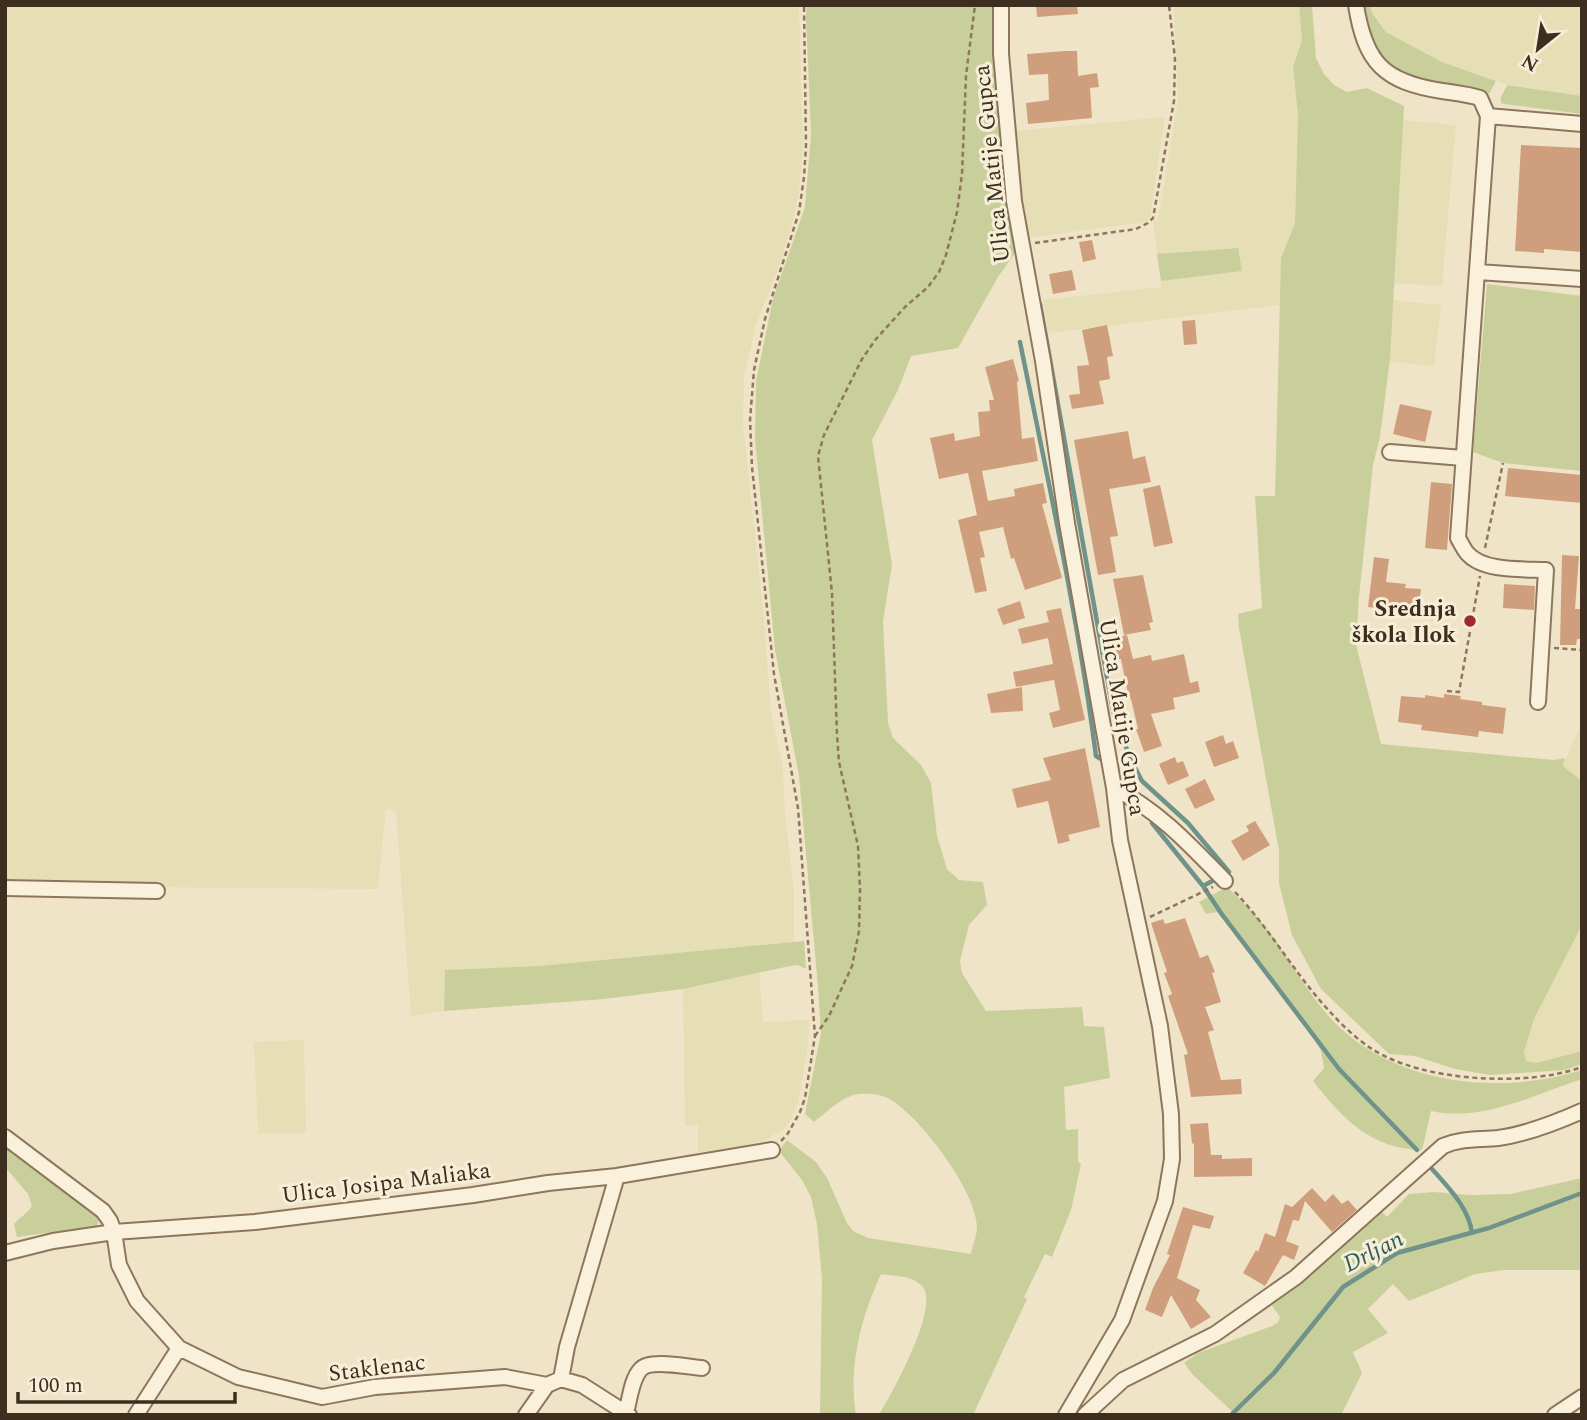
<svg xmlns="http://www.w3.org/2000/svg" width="1587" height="1420" font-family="Spectral,serif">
	<rect width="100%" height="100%" fill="#f0e4c8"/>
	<path fill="#e6deb5" d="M 5,5 L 799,5 L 803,147 L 799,192 L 792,224 L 780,264 L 756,325 L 744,376 L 743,425 L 763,609 L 771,713 L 783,767 L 785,815 L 794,890 L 794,942 L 539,966 L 445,970 L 444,1011 L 411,1016 L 396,811 L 386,809 L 378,889 L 5,886 Z
		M 1174,5 L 1299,5 L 1302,40 L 1293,67 L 1298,115 L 1295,223 L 1281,258 L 1281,305 L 1049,333 L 1043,300 L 1161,287 L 1161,281 L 1241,271 L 1237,248 L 1157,254 L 1153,221 L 1158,219 L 1178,100 Z
		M 1370,5 L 1582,5 L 1582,96 L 1509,85 L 1442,62 L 1386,32 L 1372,13 Z
		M 1165,117 L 1150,217 L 1146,222 L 1026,238 L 1016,131 Z
		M 1403,120 L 1456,125 L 1442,286 L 1393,283 Z
		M 1392,300 L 1441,305 L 1434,366 L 1390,362 Z
		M 1582,723 L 1582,781 L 1563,766 Z
		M 1582,925 L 1582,1051 L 1536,1063 L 1526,1061 L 1524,1053 L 1534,1019 Z
		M 759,972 L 763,1022 L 809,1020 L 808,1045 L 798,1103 L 792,1118 L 784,1129 L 752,1148 L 698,1152 L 698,1125 L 685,1126 L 683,989 Z
		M 304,1040 L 306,1133 L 258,1134 L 254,1042 Z"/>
	<path fill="#c9cf9b" d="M 807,5 L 997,5 L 1000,163 L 1015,253 L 998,277 L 958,348 L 911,356 L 898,390 L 872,440 L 892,565 L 883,621 L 888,723 L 893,738 L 921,765 L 931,783 L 937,836 L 947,869 L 959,880 L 983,882 L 987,905 L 969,925 L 960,961 L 962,973 L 986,1011 L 1082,1007 L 1084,1026 L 1104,1027 L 1110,1078 L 1064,1087 L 1066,1130 L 1078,1129 L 1078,1161 L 1081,1164 L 1071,1210 L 1052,1257 L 1045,1254 L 1024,1297 L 1027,1299 L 973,1415 L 879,1415 C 892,1393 941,1306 922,1286 C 912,1275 894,1276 881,1274 C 861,1318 848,1366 856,1415 L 820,1415 L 822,1279 L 817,1224 L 811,1197 L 802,1180 L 779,1151 L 787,1140 L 816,1162 L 827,1178 L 847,1223 L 853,1231 L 868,1238 L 971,1254 C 972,1246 977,1236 977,1228 C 977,1192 921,1118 891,1100 C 882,1094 870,1093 859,1094 C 842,1096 827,1112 814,1122 L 805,1114 L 821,1033 L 818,987 L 799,776 L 775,650 L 755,439 L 756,381 L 773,299 L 805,207 L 811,134 L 806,16 Z
		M 1299,5 L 1312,5 L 1316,58 L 1324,74 L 1334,85 L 1347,92 L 1367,88 L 1404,106 L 1390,359 L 1380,437 L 1373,465 L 1359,597 L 1356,645 L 1381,744 L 1554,760 L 1565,758 L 1563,766 L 1582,781 L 1582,925 L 1534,1019 L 1524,1052 L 1526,1061 L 1536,1063 L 1582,1051 L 1582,1064 L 1565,1070 L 1490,1075 L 1455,1069 L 1415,1056 L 1389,1054 L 1321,989 L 1292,935 L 1279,883 L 1279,851 L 1239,628 L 1238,614 L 1262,608 L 1255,496 L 1275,496 L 1281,258 L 1295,223 L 1298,115 L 1293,67 L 1302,40 Z
		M 1363,5 L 1370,5 L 1372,13 L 1386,32 L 1442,62 L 1496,81 L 1489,94 L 1482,90 C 1442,87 1384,82 1368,38 C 1365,28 1364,16 1363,5 Z
		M 1507,85 L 1582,96 L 1582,114 L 1504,104 L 1501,103 L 1501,97 Z
		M 1238,248 L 1242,271 L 1161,281 L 1157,254 Z
		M 1487,284 L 1582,296 L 1582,471 L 1503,463 L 1473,452 Z
		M 1227,887 C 1244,903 1261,920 1274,938 C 1293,966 1310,996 1333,1021 C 1395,1085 1499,1096 1582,1070 L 1582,1079 C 1533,1095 1483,1122 1431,1111 L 1422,1150 C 1371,1149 1343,1119 1313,1081 L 1324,1068 L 1321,1051 L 1309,1031 L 1217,912 L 1206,914 L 1199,902 Z
		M 804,941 L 806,969 L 798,965 L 790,966 L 683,989 L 604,999 L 444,1011 L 445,970 L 539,966 Z
		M 5,1141 L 100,1215 L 97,1226 L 17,1237 L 14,1224 C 20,1217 27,1214 32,1206 L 28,1194 L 5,1167 Z
		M 1582,1178 L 1582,1270 L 1504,1270 L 1475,1274 L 1409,1301 L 1393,1284 L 1368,1309 L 1388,1333 L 1353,1352 L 1362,1373 L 1341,1415 L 1236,1415 L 1193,1375 L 1184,1363 L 1198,1353 L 1272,1326 L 1278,1322 L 1280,1317 L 1271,1304 L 1378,1208 L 1387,1217 L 1409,1194 L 1434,1192 L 1470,1195 L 1510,1194 Z"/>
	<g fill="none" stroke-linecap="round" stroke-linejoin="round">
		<path stroke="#6f938a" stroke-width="4.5" d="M 1040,304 L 1113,711 L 1130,758 L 1142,781 L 1188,823 L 1229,872 L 1225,873
			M 1020,342 C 1048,480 1078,617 1096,756 L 1101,759
			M 1152,823 L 1203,886 L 1221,913 L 1339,1069 L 1417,1150
			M 1203,886 L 1216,879
			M 1432,1169 C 1448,1187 1469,1208 1472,1233
			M 1231,1415 L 1274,1373 L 1343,1287 L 1397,1253 L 1489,1228 L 1582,1193"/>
	</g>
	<path fill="#cf9f7d" d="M 1036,5 L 1077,5 L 1078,14 L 1037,17 Z
		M 1065,51 L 1077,51 L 1078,76 L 1097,73 L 1099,87 L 1090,88 L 1092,118 L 1028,124 L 1026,103 L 1049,100 L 1048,74 L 1029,75 L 1027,54 Z
		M 1521,145 L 1582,148 L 1582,252 L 1544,249 L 1544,253 L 1515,251 Z
		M 1092,240 L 1096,259 L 1083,262 L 1079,242 Z
		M 1072,270 L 1076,290 L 1053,294 L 1049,274 Z
		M 1195,320 L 1197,344 L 1184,345 L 1182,321 Z
		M 1107,325 L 1113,356 L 1107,357 L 1110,379 L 1099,381 L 1104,404 L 1072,409 L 1069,395 L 1080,394 L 1077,366 L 1089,365 L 1082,330 Z
		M 1013,359 L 1019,381 L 1017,382 L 1022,439 L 1034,437 L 1038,461 L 982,471 L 988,501 L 1015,496 L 1014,489 L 1043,483 L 1047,503 L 1042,504 L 1062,578 L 1025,590 L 1014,558 L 1011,559 L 1003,527 L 979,532 L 985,557 L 980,558 L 987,591 L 975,593 L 958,520 L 977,515 L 968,473 L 939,479 L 930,438 L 954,433 L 955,441 L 980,436 L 978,412 L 990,411 L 989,400 L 994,400 L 985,367 Z
		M 1400,404 L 1432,411 L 1425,442 L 1393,434 Z
		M 1128,431 L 1133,459 L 1145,456 L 1151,482 L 1109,489 L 1118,536 L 1110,537 L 1116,572 L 1098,575 L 1074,440 Z
		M 1508,468 L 1582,475 L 1582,503 L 1505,496 Z
		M 1431,482 L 1452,484 L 1447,550 L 1425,548 Z
		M 1160,485 L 1173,543 L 1154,547 L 1143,489 Z
		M 1562,555 L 1579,556 L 1575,609 L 1582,609 L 1581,639 L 1577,639 L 1576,645 L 1560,645 Z
		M 1374,557 L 1389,559 L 1386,582 L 1406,584 L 1405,588 L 1421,589 L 1418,613 L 1368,607 Z
		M 1143,575 L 1153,622 L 1149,623 L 1151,630 L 1124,635 L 1113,579 Z
		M 1504,584 L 1535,586 L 1534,610 L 1503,608 Z
		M 1020,601 L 1025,618 L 1003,625 L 997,609 Z
		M 1061,608 L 1085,720 L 1053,728 L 1049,713 L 1060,710 L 1054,680 L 1016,687 L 1013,672 L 1053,664 L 1048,638 L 1022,644 L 1018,629 L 1049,622 L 1046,611 Z
		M 1127,635 L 1133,659 L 1151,655 L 1152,661 L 1184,654 L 1190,683 L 1198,681 L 1200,692 L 1173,698 L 1175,709 L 1151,714 L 1162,746 L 1144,752 L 1136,729 L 1138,729 L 1131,699 L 1129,699 L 1121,659 L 1114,660 L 1110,639 Z
		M 1022,687 L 1023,711 L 991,713 L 987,694 Z
		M 1444,694 L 1461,696 L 1460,699 L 1482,702 L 1482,705 L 1506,708 L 1503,734 L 1479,731 L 1478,737 L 1421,730 L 1422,725 L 1398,722 L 1401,696 L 1425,698 L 1425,695 L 1444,698 Z
		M 1223,735 L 1226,744 L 1233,741 L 1239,758 L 1214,767 L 1205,742 Z
		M 1085,748 L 1100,827 L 1068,835 L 1070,841 L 1058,844 L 1048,801 L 1017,808 L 1012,789 L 1051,780 L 1043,758 Z
		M 1175,757 L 1177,763 L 1183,761 L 1189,776 L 1168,785 L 1159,764 Z
		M 1205,779 L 1215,800 L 1195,809 L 1185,789 Z
		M 1255,821 L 1270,845 L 1243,861 L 1231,841 L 1249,831 L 1246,826 Z
		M 1185,918 L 1200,958 L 1208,955 L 1215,972 L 1212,973 L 1221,1002 L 1205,1007 L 1214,1030 L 1208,1032 L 1221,1080 L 1241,1079 L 1242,1094 L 1191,1097 L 1184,1055 L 1188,1054 L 1168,996 L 1172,994 L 1164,973 L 1167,972 L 1151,923 L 1163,919 L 1165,924 Z
		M 1208,1123 L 1211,1155 L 1222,1155 L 1222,1159 L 1252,1158 L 1252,1176 L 1194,1177 L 1194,1143 L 1192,1144 L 1190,1124 Z
		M 1312,1188 L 1325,1202 L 1333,1194 L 1342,1204 L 1348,1200 L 1357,1210 L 1332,1232 L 1305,1201 L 1299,1221 L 1293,1220 L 1286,1241 L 1299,1246 L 1294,1260 L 1283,1255 L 1265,1286 L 1243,1273 L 1256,1250 L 1258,1252 L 1265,1233 L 1275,1237 L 1285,1204 L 1292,1207 Z
		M 1183,1207 L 1214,1216 L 1210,1229 L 1193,1225 L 1177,1278 L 1200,1290 L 1196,1300 L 1211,1317 L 1191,1329 L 1171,1295 L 1162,1317 L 1145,1310 L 1153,1288 L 1170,1255 L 1167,1254 Z"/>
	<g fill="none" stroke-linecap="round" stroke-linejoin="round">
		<defs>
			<path id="minor" d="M 1001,5 L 1001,54 L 1014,201 L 1043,361 L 1067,523 L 1114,788 L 1120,840 L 1160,1026 L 1171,1114 L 1172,1159 L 1165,1201 L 1122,1320 L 1066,1415
				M 1356,5 C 1365,63 1384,82 1442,91 C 1455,93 1467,94 1480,98 L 1488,116 L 1458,538 C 1461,543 1463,548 1467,553 C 1483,572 1523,569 1546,570 L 1538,702
				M 1488,116 L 1582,124
				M 1478,272 L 1582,279
				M 1390,452 L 1463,458
				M 1114,788 C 1159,811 1190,845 1225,881
				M 5,888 L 157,891
				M 5,1137 L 103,1211 L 110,1221 L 114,1232 L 119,1265 L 137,1301 L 179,1348 L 238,1377 L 322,1397 L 375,1387 L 505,1377 L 547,1385 L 561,1379 L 582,1385 L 629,1415
				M 5,1253 L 53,1241 L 114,1232 L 255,1222 L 473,1195 L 548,1183 L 617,1176 L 772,1150
				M 561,1379 L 567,1347 L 617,1176
				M 626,1412 C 630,1400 631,1379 641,1369 C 650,1359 688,1367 702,1368
				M 136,1415 L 179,1348
				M 526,1415 L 547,1385
				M 1085,1415 L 1123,1380 L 1215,1334 L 1296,1277 L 1443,1146 C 1461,1138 1479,1140 1498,1138 C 1527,1134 1555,1123 1582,1111
				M 1555,1415 L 1582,1397"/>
		</defs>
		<use href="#minor" stroke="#8d765c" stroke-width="18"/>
		<path stroke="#8d765c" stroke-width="2.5" stroke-dasharray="5 3.5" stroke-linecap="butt" d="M 1035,243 L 1136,229 L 1148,223 L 1153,218 L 1174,101 L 1175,59 L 1169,5
			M 1485,548 L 1503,463
			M 1554,648 L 1582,650
			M 1447,691 L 1459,692 L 1480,576
			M 1235,892 C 1271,930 1296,976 1332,1014 C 1343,1026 1359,1041 1372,1049 C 1423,1082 1527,1087 1582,1067
			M 1150,917 L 1213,887
			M 815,1036 L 829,1016 L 852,966 L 859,931 L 860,889 L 858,846 L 839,762 L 837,735 L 832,593 L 818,456 L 824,435 L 862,359 L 876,339 L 905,307 L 928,287 L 939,272 L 946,255 L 957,212 L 962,174 L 966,76 L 975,5
			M 781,1141 L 787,1135 L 800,1112 L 805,1098 L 815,1036 L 798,808 L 774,674 L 752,467 L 750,420 L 754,370 L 765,319 L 799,212 L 804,177 L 806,146 L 804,5"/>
		<use href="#minor" stroke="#faf1dc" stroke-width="14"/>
	</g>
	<circle fill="#9e2a2b" stroke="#f7eed8" stroke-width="2.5" cx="1470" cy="621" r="7"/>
	<g text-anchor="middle" stroke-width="6" stroke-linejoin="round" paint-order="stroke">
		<g font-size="23" fill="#3d2e20" stroke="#f7eed8">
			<text transform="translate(991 164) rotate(-96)" y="8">Ulica Matije Gupca</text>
			<text transform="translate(1123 717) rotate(81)" y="8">Ulica Matije Gupca</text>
			<text transform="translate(386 1182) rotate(-7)" y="8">Ulica Josipa Maliaka</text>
			<text transform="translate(377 1367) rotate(-7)" y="8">Staklenac</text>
		</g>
		<g font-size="23" font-weight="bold" fill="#3d2e20" stroke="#f7eed8" text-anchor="end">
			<text x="1456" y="616">Srednja<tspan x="1456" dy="26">škola Ilok</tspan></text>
		</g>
		<g font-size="24" font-style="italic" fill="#2f5d5a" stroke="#f7eed8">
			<text transform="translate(1373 1251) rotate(-27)" y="8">Drljan</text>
		</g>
	</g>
	<rect width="1587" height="1420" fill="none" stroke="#3d2e20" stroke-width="14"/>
	<g transform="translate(1538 49) rotate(210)" stroke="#f7eed8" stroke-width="5" paint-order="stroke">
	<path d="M0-5L12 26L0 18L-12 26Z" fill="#3d2e20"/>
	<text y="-10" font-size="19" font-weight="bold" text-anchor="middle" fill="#3d2e20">N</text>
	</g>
	<path d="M18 1392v10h217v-10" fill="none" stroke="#3d2e20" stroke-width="3.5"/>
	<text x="28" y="1392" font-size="21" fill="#3d2e20" stroke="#f7eed8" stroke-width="5" paint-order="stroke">100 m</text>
</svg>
